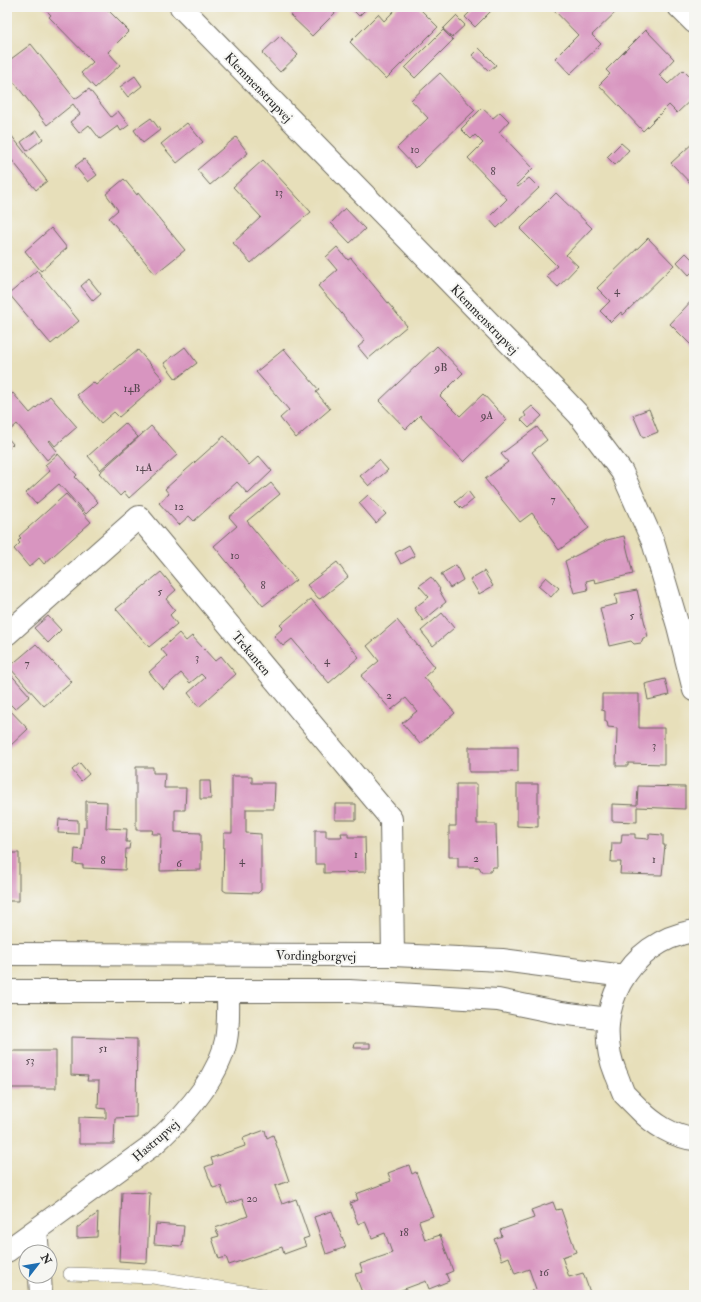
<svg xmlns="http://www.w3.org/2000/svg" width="701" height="1302" font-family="'IM FELL Double Pica',serif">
	<rect width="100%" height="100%" fill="#f6f6f2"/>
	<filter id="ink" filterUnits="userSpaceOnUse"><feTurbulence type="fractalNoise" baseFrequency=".025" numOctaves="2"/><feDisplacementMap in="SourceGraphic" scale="8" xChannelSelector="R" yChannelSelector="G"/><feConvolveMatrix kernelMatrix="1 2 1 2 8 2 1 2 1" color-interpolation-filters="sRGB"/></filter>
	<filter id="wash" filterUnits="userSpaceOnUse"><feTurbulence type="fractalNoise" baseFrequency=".012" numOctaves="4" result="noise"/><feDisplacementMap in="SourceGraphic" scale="16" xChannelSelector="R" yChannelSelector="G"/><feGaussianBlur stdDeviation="0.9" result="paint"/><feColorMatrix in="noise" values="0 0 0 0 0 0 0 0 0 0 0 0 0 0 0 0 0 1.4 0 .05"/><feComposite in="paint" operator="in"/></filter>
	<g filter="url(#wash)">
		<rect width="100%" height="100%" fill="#e7dfba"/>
		<g id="blocks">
			<path fill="#d895c0" d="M 43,7 L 105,7 L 129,31 L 108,52 L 120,65 L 95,88 L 81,73 L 93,62 L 49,17 L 51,15 Z
				M 298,7 L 341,7 L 312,36 L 290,15 Z
				M 352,7 L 368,7 L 359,16 L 351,8 Z
				M 398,7 L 418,7 L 438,27 L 386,79 L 350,42 L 378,14 L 384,21 Z
				M 475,7 L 495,7 L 475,27 L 465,17 Z
				M 551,7 L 621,7 L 592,35 L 601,44 L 570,74 L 555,58 L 578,35 Z
				M 456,16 L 465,25 L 452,37 L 443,29 Z
				M 443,30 L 453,40 L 415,78 L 405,68 Z
				M 646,30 L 674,59 L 659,75 L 668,84 L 683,70 L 694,81 L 694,97 L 677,113 L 669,105 L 643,131 L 599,85 L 610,74 L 606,70 Z
				M 280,36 L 298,55 L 280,72 L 262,53 Z
				M 31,44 L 75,99 L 89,89 L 111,117 L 118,111 L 129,125 L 121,131 L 118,126 L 100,139 L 89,125 L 79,133 L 70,122 L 80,114 L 73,104 L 47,125 L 7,73 L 7,62 Z
				M 479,48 L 496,65 L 489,71 L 472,55 Z
				M 440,73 L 475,110 L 416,168 L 397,148 L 428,118 L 411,100 Z
				M 135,76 L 142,86 L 128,97 L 120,87 Z
				M 482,108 L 493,118 L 500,112 L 509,121 L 499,132 L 533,168 L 516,185 L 518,187 L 529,178 L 539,188 L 497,228 L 488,218 L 507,199 L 468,158 L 483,143 L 475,135 L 471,139 L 461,129 Z
				M 151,118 L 160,130 L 143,143 L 134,130 Z
				M 187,123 L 203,142 L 177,163 L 161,144 Z
				M 37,130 L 43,139 L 27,151 L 21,142 Z
				M 11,135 L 47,181 L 36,190 L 7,154 L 7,139 Z
				M 236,137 L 248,153 L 210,185 L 197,170 Z
				M 694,142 L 694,187 L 671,163 Z
				M 621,143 L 629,150 L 615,165 L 607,157 Z
				M 84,159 L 97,175 L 88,182 L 75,166 Z
				M 263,160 L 311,212 L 251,263 L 233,243 L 261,217 L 233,187 Z
				M 124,179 L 137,195 L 138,193 L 185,250 L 155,274 L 109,218 L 118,210 L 106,194 Z
				M 556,193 L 592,228 L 566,255 L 578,266 L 558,287 L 546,276 L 557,266 L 520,229 Z
				M 345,208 L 365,229 L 350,243 L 331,223 Z
				M 51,228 L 67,248 L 41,271 L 25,251 Z
				M 648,238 L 674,265 L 623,315 L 621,312 L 611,322 L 600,311 L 610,301 L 597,288 Z
				M 337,247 L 348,260 L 351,258 L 407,326 L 368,359 L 358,347 L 365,341 L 318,286 L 337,270 L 326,257 Z
				M 686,253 L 694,261 L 694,270 L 689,275 L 677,262 Z
				M 37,270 L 79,321 L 51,344 L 9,294 Z
				M 89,279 L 101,294 L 93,301 L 81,286 Z
				M 694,298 L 694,348 L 670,324 Z
				M 437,346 L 463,373 L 440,396 L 460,416 L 483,394 L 507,420 L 464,462 L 420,415 L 406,429 L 379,401 Z
				M 185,347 L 197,363 L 176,379 L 164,363 Z
				M 284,349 L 319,390 L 316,392 L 330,409 L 296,438 L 280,418 L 289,410 L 256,372 Z
				M 138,350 L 163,379 L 119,417 L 114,412 L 101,423 L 77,395 L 93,382 L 96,385 Z
				M 13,393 L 30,413 L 50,396 L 77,427 L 55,446 L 50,440 L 49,441 L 57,451 L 47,460 L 17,424 L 7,433 L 7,398 Z
				M 532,406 L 542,416 L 529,428 L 521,420 L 526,416 L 524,413 Z
				M 649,409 L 658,432 L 643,438 L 633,415 Z
				M 125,423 L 138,437 L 100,470 L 88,456 Z
				M 151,426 L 177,455 L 129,498 L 124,492 L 120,496 L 99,473 Z
				M 537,427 L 547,440 L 532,452 L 589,528 L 559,550 L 532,513 L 520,522 L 485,479 L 508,462 L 501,454 Z
				M 224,436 L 249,465 L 259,456 L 272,471 L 248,494 L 237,482 L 194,521 L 189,516 L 179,525 L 159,503 L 169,494 L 165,489 Z
				M 7,437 L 13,444 L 7,450 Z
				M 58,454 L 77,475 L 75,477 L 98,502 L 86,514 L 59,484 L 36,504 L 26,493 L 50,471 L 45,465 Z
				M 379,460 L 388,470 L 369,486 L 360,476 Z
				M 271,483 L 280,494 L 247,521 L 296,580 L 263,606 L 214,546 L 237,526 L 229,517 Z
				M 468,491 L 474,499 L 462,509 L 455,502 Z
				M 66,494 L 91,522 L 44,564 L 39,558 L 29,567 L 14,549 L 20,543 L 18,541 L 21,538 L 19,536 Z
				M 368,495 L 386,514 L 376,523 L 359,503 Z
				M 624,536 L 633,574 L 595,583 L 594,579 L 586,581 L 588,590 L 574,593 L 565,561 L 607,540 Z
				M 409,545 L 415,556 L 401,564 L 395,553 Z
				M 337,562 L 348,577 L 320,599 L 318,598 L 307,585 Z
				M 456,565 L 463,580 L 450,588 L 441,574 Z
				M 484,571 L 493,586 L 479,594 L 470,579 Z
				M 161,572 L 176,590 L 166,599 L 175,610 L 170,615 L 177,624 L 149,647 L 116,609 Z
				M 431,577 L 440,589 L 439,590 L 446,602 L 423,621 L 414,608 L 429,597 L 419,586 Z
				M 546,577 L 559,588 L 551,597 L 538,586 Z
				M 637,590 L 648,637 L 643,638 L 641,643 L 634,644 L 631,641 L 609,646 L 600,608 L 617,604 L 615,594 Z
				M 311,599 L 359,657 L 329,683 L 292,639 L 283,646 L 274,636 L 283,628 L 280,625 Z
				M 442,613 L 454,628 L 433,646 L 421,631 Z
				M 48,616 L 61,630 L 48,643 L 34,628 Z
				M 397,620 L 435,667 L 424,677 L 455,713 L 420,744 L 402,723 L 417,711 L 406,698 L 391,710 L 361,676 L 379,661 L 367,646 Z
				M 179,633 L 186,641 L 192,636 L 215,661 L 221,656 L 236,674 L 199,707 L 188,693 L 205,678 L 201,674 L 190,683 L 181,673 L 163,689 L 149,672 L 167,656 L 161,649 Z
				M 36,644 L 72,682 L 44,706 L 9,667 Z
				M 7,670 L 30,696 L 15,709 L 7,701 Z
				M 665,679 L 669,695 L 648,700 L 645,684 Z
				M 602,694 L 639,694 L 639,728 L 664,728 L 664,764 L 628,763 L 628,766 L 616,766 L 617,728 L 608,727 L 607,721 L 605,721 L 605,711 L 602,710 Z
				M 7,707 L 28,729 L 9,747 L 7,745 L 7,732 L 10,729 L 7,725 Z
				M 469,747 L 518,747 L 518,772 L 469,772 Z
				M 80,763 L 89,774 L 81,781 L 72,770 Z
				M 136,767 L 153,767 L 153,773 L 165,773 L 164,788 L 186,788 L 185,810 L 175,810 L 175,832 L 201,833 L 201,870 L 160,871 L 161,834 L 152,834 L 153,830 L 136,830 Z
				M 232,776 L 252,776 L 252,783 L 275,783 L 274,809 L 246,809 L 246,833 L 261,834 L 261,890 L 258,893 L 226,892 L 223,890 L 224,833 L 232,833 Z
				M 200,781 L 210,781 L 211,799 L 200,799 Z
				M 456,784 L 477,784 L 477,824 L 496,824 L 497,867 L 493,867 L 490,872 L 482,872 L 479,867 L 458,867 L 458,857 L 449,857 L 449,826 L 456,826 Z
				M 517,784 L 538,784 L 538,827 L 517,826 Z
				M 638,786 L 685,787 L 685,809 L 637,807 L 637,822 L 612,821 L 612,804 L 637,805 Z
				M 86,801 L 107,802 L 106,828 L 127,829 L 126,842 L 130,842 L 129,849 L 126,849 L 125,870 L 83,868 L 83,865 L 74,864 L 75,849 L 82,850 L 84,827 L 86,827 Z
				M 335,804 L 356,804 L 356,820 L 335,820 Z
				M 59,819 L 78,820 L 78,834 L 58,833 Z
				M 315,830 L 326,830 L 326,837 L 342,837 L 341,833 L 348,833 L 348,837 L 365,837 L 366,872 L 324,873 L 324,864 L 315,864 Z
				M 622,834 L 635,834 L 635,838 L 649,839 L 649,834 L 663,835 L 663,845 L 665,845 L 662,875 L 620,874 L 621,862 L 611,862 L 612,843 L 621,843 Z
				M 8,853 L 19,853 L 19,901 L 7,901 Z
				M 71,1037 L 137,1039 L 136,1117 L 115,1118 L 114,1144 L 79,1144 L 79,1117 L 106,1118 L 106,1109 L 98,1108 L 99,1081 L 87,1081 L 88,1076 L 71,1075 Z
				M 355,1043 L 370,1043 L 370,1048 L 354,1048 Z
				M 7,1051 L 56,1051 L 56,1088 L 7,1088 Z
				M 265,1130 L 267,1138 L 273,1135 L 289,1181 L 275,1186 L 282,1204 L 296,1199 L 309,1237 L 303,1239 L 306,1246 L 284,1254 L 282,1247 L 229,1265 L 226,1257 L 219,1259 L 212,1238 L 219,1236 L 215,1228 L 248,1216 L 242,1199 L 227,1204 L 221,1186 L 213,1188 L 205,1167 L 213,1164 L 211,1158 L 245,1146 L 243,1138 Z
				M 409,1165 L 412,1174 L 416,1172 L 433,1216 L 419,1221 L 425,1240 L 440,1235 L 453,1271 L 446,1274 L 449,1281 L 429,1289 L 426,1281 L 388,1295 L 371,1295 L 370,1292 L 363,1295 L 355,1274 L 363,1272 L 360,1264 L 392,1253 L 385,1233 L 372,1238 L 365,1221 L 358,1224 L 350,1203 L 358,1200 L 356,1194 L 391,1181 L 388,1173 Z
				M 122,1192 L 150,1193 L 147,1263 L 119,1261 Z
				M 553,1202 L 556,1210 L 561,1209 L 576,1252 L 562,1257 L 569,1277 L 583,1273 L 591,1295 L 519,1295 L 536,1289 L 529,1269 L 515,1274 L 509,1257 L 502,1260 L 494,1239 L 502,1236 L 500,1230 L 534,1218 L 531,1210 Z
				M 332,1211 L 346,1247 L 326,1254 L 314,1217 Z
				M 98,1213 L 97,1237 L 77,1238 L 77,1228 Z
				M 156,1224 L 184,1226 L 182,1246 L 154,1244 Z"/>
		</g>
	</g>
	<g filter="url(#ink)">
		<use href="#blocks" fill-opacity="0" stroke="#6d6a5d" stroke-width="1"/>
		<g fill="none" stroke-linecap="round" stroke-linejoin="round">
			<defs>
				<path id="lane" d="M 70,1274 L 153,1277 L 262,1295"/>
				<path id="street" d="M 181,7 L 559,394 L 579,415 L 622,472 L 653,542 L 678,626 L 694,690
					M 679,7 L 694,22
					M 7,634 L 139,517 L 391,819 L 393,955
					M 36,1230 L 38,1252
					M 7,1251 L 154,1144 C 182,1118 219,1079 226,1040 C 229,1024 228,1007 228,991
					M 40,1276 L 41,1295"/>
				<path id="secondary" d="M 694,931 C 627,942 590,1012 616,1074 C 619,1080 621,1088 624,1094 C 629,1099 634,1104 639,1109 C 653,1124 674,1137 694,1139
					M 7,954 L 393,955 L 502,960 L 624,976
					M 7,991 L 349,991 L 498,1000 L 561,1013 L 608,1019"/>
			</defs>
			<use href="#lane" stroke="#6d6a5d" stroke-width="14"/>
			<use href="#street" stroke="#6d6a5d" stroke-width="24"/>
			<use href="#secondary" stroke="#6d6a5d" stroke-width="24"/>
			<use href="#lane" stroke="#fff" stroke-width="13"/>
			<use href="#street" stroke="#fff" stroke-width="22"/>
			<use href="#secondary" stroke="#fff" stroke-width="22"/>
		</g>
	</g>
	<g text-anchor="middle" stroke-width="4" stroke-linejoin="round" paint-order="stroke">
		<g font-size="11" fill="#564650">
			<text x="415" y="153">10</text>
			<text x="493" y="175">8</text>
			<text x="279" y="196">13</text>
			<text x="617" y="294">4</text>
			<text x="441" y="371">9B</text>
			<text x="132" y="392">14B</text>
			<text x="487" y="419">9A</text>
			<text x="144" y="471">14A</text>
			<text x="553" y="503">7</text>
			<text x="179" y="510">12</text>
			<text x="235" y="559">10</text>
			<text x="263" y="589">8</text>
			<text x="160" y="595">5</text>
			<text x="632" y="619">5</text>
			<text x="197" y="661">3</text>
			<text x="327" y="664">4</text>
			<text x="27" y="667">7</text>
			<text x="389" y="699">2</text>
			<text x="654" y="749">3</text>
			<text x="356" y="858">1</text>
			<text x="476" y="862">2</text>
			<text x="654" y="863">1</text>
			<text x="103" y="864">8</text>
			<text x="242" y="864">4</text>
			<text x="179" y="867">6</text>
			<text x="103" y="1052">51</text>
			<text x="30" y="1064">53</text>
			<text x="252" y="1202">20</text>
			<text x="404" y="1236">18</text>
			<text x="544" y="1276">16</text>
		</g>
		<g font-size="13" fill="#2b2b2b" stroke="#f6f6f2">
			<text transform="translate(259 87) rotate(46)" y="5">Klemmenstrupvej</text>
			<text transform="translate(485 319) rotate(46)" y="5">Klemmenstrupvej</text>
			<text transform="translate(252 653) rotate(50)" y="5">Trekanten</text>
			<text transform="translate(316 955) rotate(1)" y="5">Vordingborgvej</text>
			<text transform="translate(155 1140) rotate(-41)" y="5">Hastrupvej</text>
		</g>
	</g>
	<rect width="701" height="1302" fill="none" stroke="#f6f6f2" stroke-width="24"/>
	<g transform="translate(38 1264) rotate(59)"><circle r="19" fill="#f6f6f2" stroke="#a5a5a2"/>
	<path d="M0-3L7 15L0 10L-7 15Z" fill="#1f6fb2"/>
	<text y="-6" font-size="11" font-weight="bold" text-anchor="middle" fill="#2b2b2b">N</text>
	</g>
</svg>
